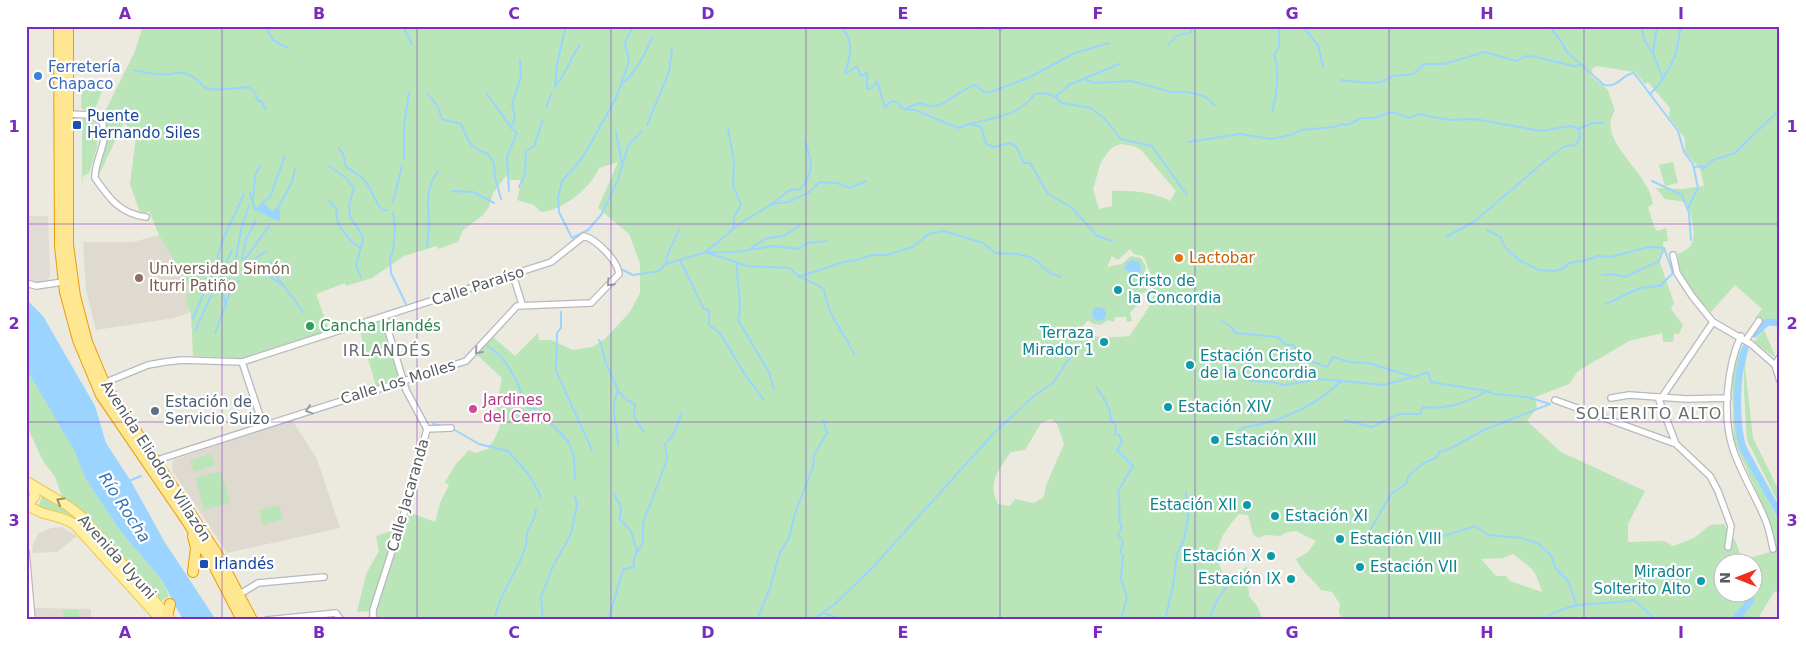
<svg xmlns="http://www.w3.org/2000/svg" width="1806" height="646" font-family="'DejaVu Sans',sans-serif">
	<rect width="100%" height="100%" fill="#ece9de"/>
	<path fill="#dfdcd6" d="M 26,216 L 48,216 L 50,276 L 46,282 L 37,282 L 27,281 L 26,278 Z"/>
	<path fill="#dedacf" d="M 159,235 L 190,287 L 185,300 L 191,312 L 174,318 L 96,330 L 86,290 L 83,242 L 133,242 Z
		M 292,420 L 317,459 L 340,528 L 227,553 L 172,470 L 173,460 Z
		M 62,527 L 77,536 L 57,552 L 32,553 L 33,544 L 39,533 L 51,528 Z
		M 35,608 L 91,609 L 91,620 L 35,620 Z"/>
	<path fill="#b9e5b9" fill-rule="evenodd" d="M 143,26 L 1780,26 L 1780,320 L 1766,320 L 1762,324 L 1755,318 L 1762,309 L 1735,285 L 1711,312 C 1695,295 1678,279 1678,254 C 1683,252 1689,249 1691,245 C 1697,234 1691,212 1686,202 L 1665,199 L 1656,188 L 1682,189 L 1704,186 L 1700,169 L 1685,152 L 1685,139 L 1669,117 L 1670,108 L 1648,82 L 1645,84 L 1635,72 L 1596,66 L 1593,68 L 1590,75 L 1608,90 L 1615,111 C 1594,139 1650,172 1653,204 L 1648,207 L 1655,229 L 1658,231 L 1666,228 L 1668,241 L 1663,242 L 1663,253 L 1658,257 L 1674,303 L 1671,309 L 1683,325 L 1679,334 L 1674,334 L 1673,342 L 1663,342 L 1662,333 L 1629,341 L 1578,371 L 1569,384 L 1535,397 L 1537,408 L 1527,421 L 1561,452 L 1645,491 L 1628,524 L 1628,542 L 1664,541 L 1673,546 L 1694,538 L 1710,525 L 1724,524 L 1736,542 L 1742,560 L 1777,550 L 1769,519 L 1734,441 L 1732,379 L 1736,357 L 1744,343 L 1746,345 L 1738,370 L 1738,436 L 1742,450 L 1780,524 L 1780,590 L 1774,592 L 1757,620 L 1342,620 L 1339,612 L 1340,604 L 1332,592 L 1321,590 C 1313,579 1301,571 1296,559 L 1308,552 L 1316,541 L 1296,531 L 1287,532 L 1280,536 L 1265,535 L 1258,538 L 1253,534 L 1248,515 L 1239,514 C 1221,534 1208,554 1227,579 L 1233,579 L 1247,566 L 1249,596 L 1257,606 L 1263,620 L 376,620 L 376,608 L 409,512 L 435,522 L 440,503 L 449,485 L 445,482 L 456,464 L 469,450 L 476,453 L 488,449 C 497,436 506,421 496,407 L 502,378 L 477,355 L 493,337 L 515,356 L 538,333 L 539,340 L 551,340 L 573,350 L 592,347 L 604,340 L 630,312 L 640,293 L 640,263 L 629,234 L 598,208 L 618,162 L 599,168 C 590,189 563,210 541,212 L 534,205 L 517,200 L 522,180 L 510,180 L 509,172 L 493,193 L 489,207 L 483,215 L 463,230 L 458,242 L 438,249 L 437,246 L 404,256 L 372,278 L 346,286 L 345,283 L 316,294 L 329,330 L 242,358 L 193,356 L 191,313 L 185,300 L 190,287 L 159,235 L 149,211 L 141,215 L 130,184 L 136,136 L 124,122 L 98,177 L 106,136 L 104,114 L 135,51 ZM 1120,144 L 1134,146 L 1141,150 L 1176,191 L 1170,201 C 1153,192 1131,190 1112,191 L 1112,206 L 1099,209 L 1093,189 L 1101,162 L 1111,148 ZM 1130,249 L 1134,254 L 1142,256 C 1147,260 1146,264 1149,270 C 1163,300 1144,311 1130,336 C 1113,337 1093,341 1081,329 L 1088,320 L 1093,324 L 1101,325 L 1108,320 L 1114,322 L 1115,317 L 1126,317 L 1127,322 L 1132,321 L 1130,313 L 1139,303 L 1142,293 L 1148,291 L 1143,283 L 1147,280 L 1143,276 L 1146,267 L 1141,258 L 1131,256 L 1122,264 L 1107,267 L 1112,256 L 1118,260 ZM 1051,419 L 1057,424 L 1064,444 L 1046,485 L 1044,497 L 1034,503 L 1015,499 L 1010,506 L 998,504 C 987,483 999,469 1011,452 L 1025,450 L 1041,423 ZM 1513,554 C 1533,570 1534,566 1542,592 L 1510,581 L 1506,576 L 1496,576 L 1481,559 L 1503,558 ZM 1724,564 L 1754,564 L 1754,594 L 1724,594 Z
		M 86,82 L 104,86 L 93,114 L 81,108 L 82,85 Z
		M 88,118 L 97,125 L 97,147 L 89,173 L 83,176 L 82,185 L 82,119 Z
		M 1673,162 L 1678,183 L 1665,186 L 1659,165 Z
		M 379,322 L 383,324 L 398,378 L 376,386 L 359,328 Z
		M 1764,330 L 1776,358 L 1754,342 Z
		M 1747,358 L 1745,367 L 1753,438 L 1780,493 L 1780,506 L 1747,440 L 1744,392 L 1744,366 Z
		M 26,368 L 72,441 L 106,509 L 121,532 L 161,579 L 169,596 L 161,601 L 87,517 L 63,499 L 55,477 L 43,461 L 26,424 Z
		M 211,454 L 215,465 L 194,472 L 190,461 Z
		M 221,471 L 230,503 L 204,510 L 195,478 Z
		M 43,494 L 79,518 L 154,606 L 76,521 L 65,514 L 38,508 Z
		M 279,505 L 283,519 L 263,525 L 259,510 Z
		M 394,530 L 371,611 L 357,612 L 366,574 L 379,551 L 376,536 Z
		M 63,610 L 79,610 L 79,620 L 63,620 Z"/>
	<path fill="#9bd4ff" d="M 263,202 L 272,211 L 276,208 L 280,210 L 280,222 L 255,210 Z
		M 1132,260 L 1138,261 L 1141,266 L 1141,271 L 1136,276 L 1124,269 L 1127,263 Z
		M 26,299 L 43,316 L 95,406 L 106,443 L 132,483 L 164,541 L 216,620 L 183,620 L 161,579 L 121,532 L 86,479 L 75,452 L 26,368 Z
		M1092 314a7 7 0 1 1 14 0a7 7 0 1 1-14 0Z"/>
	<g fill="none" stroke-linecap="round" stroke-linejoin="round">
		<path stroke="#9bd4ff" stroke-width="2" d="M 265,26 L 273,40 L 288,48
			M 403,26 L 412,44
			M 841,26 C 855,42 850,56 845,74 L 857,66 L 861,76 L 867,73 L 867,89 L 872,88 L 877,81 L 885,108 L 891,101 L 897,102 L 903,109 L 915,110 L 958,128 L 969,124 L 981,127 L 986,144 L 994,147 L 1011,143 L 1017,148 L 1024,163 L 1030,163 L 1048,194 L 1071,207 L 1097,236 L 1112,241
			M 976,26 L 980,29 L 988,27 L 1002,30
			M 1103,26 L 1104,27
			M 1302,26 L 1318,45 L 1323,67
			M 1549,26 C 1554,32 1564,44 1566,51 L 1604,85 C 1619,88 1622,74 1634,73 L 1678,131 L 1684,152 L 1693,164 L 1698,188 L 1688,208
			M 1641,26 L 1645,42 L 1653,53
			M 1657,26 L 1653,53 L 1663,79
			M 632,28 L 625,43 L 629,62 L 615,100 L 583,157 L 562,181 L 558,197 L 559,212 L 572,238 L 588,230 L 601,215 L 618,180 L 628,146 L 642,131
			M 1168,45 L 1178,35 L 1190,33 L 1194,26
			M 134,70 C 146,73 158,75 169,74 C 174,74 179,72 184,73 C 195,75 198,83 206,88 C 212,91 240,88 248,87 L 255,92 L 257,100 L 262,102 L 266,109
			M 1084,79 L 1094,83 L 1131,81 L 1171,92 L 1187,92 L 1204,96 L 1215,105
			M 1341,80 L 1368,83 L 1381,82 L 1393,76 L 1413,74 L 1424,64 L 1444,64 L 1485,52 L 1516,61 L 1527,56 L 1537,57 L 1573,66 L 1581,65
			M 623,83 C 637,71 645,54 652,37
			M 556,85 C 567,74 570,57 580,45
			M 555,88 L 557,64 L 566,26
			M 1651,93 C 1660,85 1672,65 1676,53 C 1678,45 1679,35 1681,26
			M 428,94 L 438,107 L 442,119 L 461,124 C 468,139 469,149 487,153 L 494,163 L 495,177 L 501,199
			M 487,94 L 511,127
			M 1055,97 L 1062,103 L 1091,108 L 1105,119 L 1121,139 L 1152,146 L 1187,195
			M 546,108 L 551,94
			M 906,108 L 920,103 C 942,115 955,90 976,85 L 984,92 L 991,92 L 1030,77 L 1075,53 L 1109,43
			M 1272,112 C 1277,94 1280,73 1274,54 L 1279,47 L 1279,26
			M 971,124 C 996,117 1018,116 1035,94 L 1046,93 L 1055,97 L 1069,85 L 1119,64
			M 647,125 L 669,72 L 672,49
			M 728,129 L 734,161 L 733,185 L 741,205 L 734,217 L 733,228
			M 616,132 L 622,164
			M 1188,142 L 1240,134 L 1271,139 L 1291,135 L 1301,130 L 1334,127 L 1342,124 L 1348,125 L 1361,118 L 1374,118 L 1392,112 L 1409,118 L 1419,114 L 1449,120 L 1474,119 L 1541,131 L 1571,126 L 1579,129 L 1592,123 L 1604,123
			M 339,148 L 343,154 L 346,167 C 352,170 365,179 368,185 C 373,193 375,202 382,210 L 388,210
			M 404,159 L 404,126 L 409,92
			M 329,166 L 346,178 L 354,188 L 349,205 L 350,217 L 361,233 L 363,240 L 356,265 L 361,278
			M 1694,167 L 1702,166 L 1703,169 L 1713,160 L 1735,153 L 1780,109
			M 1652,181 L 1682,195 L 1689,213 L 1691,240
			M 519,187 L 525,174 L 526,151 L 534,146 L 543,120
			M 452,191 L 473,192 L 494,203
			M 509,191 L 507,157 L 517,133 L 511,128 L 515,117 L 512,104 L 521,77 L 520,60
			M 250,193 L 255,210
			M 253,201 L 255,176 L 260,165
			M 329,201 L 337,210 C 333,223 350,241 360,248
			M 263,202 L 270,197 L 285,156
			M 393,202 L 402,166
			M 773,203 L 790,190 L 801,189 C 814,170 813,164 805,142
			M 278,208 L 292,182 L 295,169
			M 393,212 L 395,229 L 393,251 L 390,259 L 391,273 L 406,304
			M 1487,230 L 1501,237 L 1504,246 L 1519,260 L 1539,270 L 1554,271 L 1563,269 L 1569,263 L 1587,260 L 1598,256 L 1611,257 L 1648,247 L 1664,248
			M 1446,237 L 1475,221 L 1552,155 L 1565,146 L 1576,145 L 1580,137 L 1579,130
			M 427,247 C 427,240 429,234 429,227 C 429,204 424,191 438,171
			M 751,248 L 767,238 L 783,236 L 799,226
			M 706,252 L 739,224 L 772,204 L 788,202 L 808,193 L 820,182 L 837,183 L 850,188 L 866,181
			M 708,252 L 735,252 L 774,246 L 799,249 L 807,243 L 826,241
			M 242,259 L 246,239 L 256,220
			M 244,261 L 269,226
			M 270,261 L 277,277 L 304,313
			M 680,261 C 689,277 695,292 704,309 L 709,310 L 709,325 L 720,333 L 744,373 L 763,399
			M 235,263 L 241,230 L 249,206
			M 737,263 C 736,282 743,302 738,320 L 769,372 L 774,389
			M 666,264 L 667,256 L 679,230
			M 265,269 L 269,276 L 285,287
			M 623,270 L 633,275 L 659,271 L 666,264 L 706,252 L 747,266 L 790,268 C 799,280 813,280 824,290 C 828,317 843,330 854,354
			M 248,272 L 247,268 L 250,267 L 253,260 L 267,251
			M 1602,275 L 1614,274 L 1625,277 L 1659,261 L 1664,248
			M 798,277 L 844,262 L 857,260 L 872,255 L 887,255 L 913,247 L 928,234 L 944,231 L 983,243 L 995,253 L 1017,254 L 1033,258 L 1050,273 L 1061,277
			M 1606,304 L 1640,288 L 1660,286 L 1673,273 L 1664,248
			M 226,305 C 222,293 222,284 228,273
			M 561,312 L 561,328 L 557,333 L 556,371 L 592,450
			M 193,319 L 217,262 C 219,243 236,213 244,194
			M 1221,321 L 1230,326 L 1236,333 L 1278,337 L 1286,345 L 1293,345 L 1307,360 L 1327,367 L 1333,357 L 1350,362 L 1368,363 L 1414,377 L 1428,372 L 1431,382 L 1487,391 L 1494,394 L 1527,397 L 1550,404
			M 195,331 L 232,250
			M 215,333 L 233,284 L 239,281
			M 599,340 C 604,348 602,353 605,360 C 608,371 615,380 618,391 C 609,406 618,429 618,445
			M 488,346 C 512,363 516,382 528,407 L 538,410 L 568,441 L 574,456 L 575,479
			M 1214,368 L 1230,369 L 1251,381 L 1272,382 L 1284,385 L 1320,379 L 1341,381
			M 1097,388 C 1103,398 1112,408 1110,419 L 1116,426 L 1115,434 L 1119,435 L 1122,442 L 1117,450 L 1133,466 L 1118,491 C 1122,505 1116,518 1122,528 L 1118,534 L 1123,542 L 1120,553 L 1123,555 L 1121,579 L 1127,597 L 1121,620
			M 619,392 L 627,400 L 635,404 L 634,417 L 643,431
			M 1344,420 L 1372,427 L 1399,414 L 1420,414 L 1423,407 C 1444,410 1467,403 1485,392
			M 433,424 L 443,426
			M 453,429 L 479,444 L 508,451 L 530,476 L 541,497
			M 1239,430 C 1249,424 1258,426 1269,422 C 1294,415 1324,399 1341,381 L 1384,385 L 1413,377
			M 129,481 L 141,476
			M 613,493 C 619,502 624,508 619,518 L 631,531 L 637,551
			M 1369,532 L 1391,494 L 1407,483 L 1408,476 L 1424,463 L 1437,457 L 1439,452 L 1449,449 L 1484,430 L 1550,404
			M 1428,538 L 1444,536 L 1475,526 L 1488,535 L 1521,538 L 1537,543 L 1551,555 L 1556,569 L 1568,581 L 1577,606
			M 823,613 L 844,620
			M 495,620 C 496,599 518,571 525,549 C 527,544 526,539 527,534 C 529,525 536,519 536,509
			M 543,620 L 541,597 L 553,566 L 571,534 L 577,505 L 575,496
			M 608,620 L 623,570 L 634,566 L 634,557 L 643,543 L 643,523 L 667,460 L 665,444 L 673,435 L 682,413
			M 757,620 L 770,588 L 780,552 L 789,538 L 795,513 L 813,467 L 814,455 L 827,433 L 823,420
			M 812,620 L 835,604 L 873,567 L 994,433 L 1034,396 L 1053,383 L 1077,347
			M 1165,620 L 1173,586 L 1177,554 L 1184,540 L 1188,517 L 1186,492
			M 1209,620 L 1218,598 L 1233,579
			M 1542,620 C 1569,599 1603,606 1634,600 L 1656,620"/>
		<path stroke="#9bd4ff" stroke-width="7" d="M 1755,334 L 1767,322 L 1780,323
			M 1745,349 C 1736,375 1735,422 1743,448 L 1780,515
			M 1735,620 L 1751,600"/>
		<defs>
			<path id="minor" d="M 68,114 L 91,115 L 102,122 C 110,142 94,159 95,178 C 109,198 120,214 146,217
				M 1673,255 L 1677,273 L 1692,296 L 1713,322 L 1751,344 L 1775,365 L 1780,381
				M 513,275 L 522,304
				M 26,283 L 36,286 L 63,282
				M 1741,336 C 1727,366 1722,417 1733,449 C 1741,473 1755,495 1765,519 C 1769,528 1771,539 1773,549
				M 1746,340 L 1759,321
				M 242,362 L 263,425
				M 1775,365 L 1780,357
				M 104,383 L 148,365 L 165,362 L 182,360 L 242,362 L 551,262 L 584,236 C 597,240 618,261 619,274 L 591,303 L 517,306 L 466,361 L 154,461
				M 1658,397 L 1676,444 L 1710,476 L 1718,491 L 1731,526 L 1728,547
				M 1662,397 L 1713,322
				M 1611,398 L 1629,395 L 1687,399 L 1728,398
				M 1555,400 L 1676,444
				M 427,429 L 451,428
				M 26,552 L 32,620
				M 240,594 L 258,583 L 324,577
				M 267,620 L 336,613 L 341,620
				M 373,620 L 373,610 L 409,498 L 427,429 L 406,390 L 384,317"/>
			<path id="primary" d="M 26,481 L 68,506 L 82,517 L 171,620
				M 29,505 C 41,517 61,514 75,525 L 161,620
				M 26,507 L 35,496 L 32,485"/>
			<path id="trunk" d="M 59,26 L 60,246 L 65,292 L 78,340 L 101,395 L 187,521 L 212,562 L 242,620
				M 68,26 L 68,245 L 75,296 L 87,342 L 104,383 L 219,557 L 252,620
				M 193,536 L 196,548 L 193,572
				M 166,620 L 170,604"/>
		</defs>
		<use href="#minor" stroke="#b6b9be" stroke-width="8"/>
		<use href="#primary" stroke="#f6c54d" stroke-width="11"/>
		<use href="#trunk" stroke="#ea9e00" stroke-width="12"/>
		<use href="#minor" stroke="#fff" stroke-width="5.5"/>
		<use href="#primary" stroke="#ffefa0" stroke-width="9"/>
		<use href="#trunk" stroke="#ffe691" stroke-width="10"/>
	</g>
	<defs><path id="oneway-chevron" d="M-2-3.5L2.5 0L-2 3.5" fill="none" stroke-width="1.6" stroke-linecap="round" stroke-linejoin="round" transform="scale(1.25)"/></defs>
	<g stroke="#9a9da0">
		<use href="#oneway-chevron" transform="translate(610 283) rotate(134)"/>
		<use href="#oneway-chevron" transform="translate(478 351) rotate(132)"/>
		<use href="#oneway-chevron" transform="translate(309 410) rotate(162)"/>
	</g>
	<use stroke="#928f76" href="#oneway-chevron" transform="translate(60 501) rotate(-150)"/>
	<path fill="none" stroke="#7b2cbf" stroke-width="1" stroke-opacity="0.55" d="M 222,26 L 222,620M 417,26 L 417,620M 611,26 L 611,620M 806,26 L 806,620M 1000,26 L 1000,620M 1195,26 L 1195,620M 1389,26 L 1389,620M 1584,26 L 1584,620M 26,224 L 1780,224M 26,422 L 1780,422"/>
	<circle fill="#3f7fe0" stroke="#fff" stroke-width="2" cx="38" cy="76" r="5"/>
	<g fill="#1a4fb4" stroke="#fff" stroke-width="2">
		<rect x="72" y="120" width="10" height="10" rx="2.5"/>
		<rect x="199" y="559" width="10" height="10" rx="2.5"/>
	</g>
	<circle fill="#e8710a" stroke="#fff" stroke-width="2" cx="1179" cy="258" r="5"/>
	<circle fill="#8d6e63" stroke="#fff" stroke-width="2" cx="139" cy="278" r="5"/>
	<g fill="#0f9aa8" stroke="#fff" stroke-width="2">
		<circle cx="1118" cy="290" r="5"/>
		<circle cx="1104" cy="342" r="5"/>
		<circle cx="1190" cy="365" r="5"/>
		<circle cx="1168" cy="407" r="5"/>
		<circle cx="1215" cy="440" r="5"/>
		<circle cx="1247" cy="505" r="5"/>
		<circle cx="1275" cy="516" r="5"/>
		<circle cx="1340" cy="539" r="5"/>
		<circle cx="1271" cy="556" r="5"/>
		<circle cx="1360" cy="567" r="5"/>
		<circle cx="1291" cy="579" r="5"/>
		<circle cx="1701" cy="581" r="5"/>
	</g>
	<circle fill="#2e9e5b" stroke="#fff" stroke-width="2" cx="310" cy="326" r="5"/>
	<circle fill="#d1479c" stroke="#fff" stroke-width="2" cx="473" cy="409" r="5"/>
	<circle fill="#5c6f8a" stroke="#fff" stroke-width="2" cx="155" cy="411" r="5"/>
	<g text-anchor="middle" stroke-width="4.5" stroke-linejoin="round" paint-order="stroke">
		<g font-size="15" fill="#366cbe" stroke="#fff" text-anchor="start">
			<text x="48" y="72">Ferretería<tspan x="48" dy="17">Chapaco</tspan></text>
		</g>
		<g font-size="15" fill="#164399" stroke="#fff" text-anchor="start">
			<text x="87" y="121">Puente<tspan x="87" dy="17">Hernando Siles</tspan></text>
			<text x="214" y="569">Irlandés</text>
		</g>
		<g font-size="15" fill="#c56008" stroke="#fff" text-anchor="start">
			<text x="1189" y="263">Lactobar</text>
		</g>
		<g font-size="15" fill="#785e54" stroke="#fff" text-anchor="start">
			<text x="149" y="274">Universidad Simón<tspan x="149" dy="17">Iturri Patiño</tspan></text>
		</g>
		<g font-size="15" fill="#0d838f" stroke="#fff" text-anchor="start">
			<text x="1128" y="286">Cristo de<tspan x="1128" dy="17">la Concordia</tspan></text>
			<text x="1094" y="338" text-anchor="end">Terraza<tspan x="1094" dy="17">Mirador 1</tspan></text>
			<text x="1200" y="361">Estación Cristo<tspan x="1200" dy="17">de la Concordia</tspan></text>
			<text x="1178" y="412">Estación XIV</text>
			<text x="1225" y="445">Estación XIII</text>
			<text x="1237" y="510" text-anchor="end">Estación XII</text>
			<text x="1285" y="521">Estación XI</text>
			<text x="1350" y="544">Estación VIII</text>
			<text x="1261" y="561" text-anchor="end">Estación X</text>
			<text x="1370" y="572">Estación VII</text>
			<text x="1691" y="577" text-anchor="end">Mirador<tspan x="1691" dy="17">Solterito Alto</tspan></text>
			<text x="1281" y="584" text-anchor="end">Estación IX</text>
		</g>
		<g font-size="15" fill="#575b60" stroke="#fff">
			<text transform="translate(478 286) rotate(-18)" y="5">Calle Paraíso</text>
			<text transform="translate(398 382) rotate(-17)" y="5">Calle Los Molles</text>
			<text transform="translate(156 461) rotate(57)" y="5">Avenida Eliodoro Villazón</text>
			<text transform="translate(408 495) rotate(-74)" y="5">Calle Jacaranda</text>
			<text transform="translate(117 557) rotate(48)" y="5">Avenida Uyuni</text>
		</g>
		<g font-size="15" fill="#27864d" stroke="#fff" text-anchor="start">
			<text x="320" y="331">Cancha Irlandés</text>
		</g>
		<g font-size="15" fill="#b23c85" stroke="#fff" text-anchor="start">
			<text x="483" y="405">Jardines<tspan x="483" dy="17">del Cerro</tspan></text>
		</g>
		<g font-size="15" fill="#4e5e75" stroke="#fff" text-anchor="start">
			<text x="165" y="407">Estación de<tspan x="165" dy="17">Servicio Suizo</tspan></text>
		</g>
		<g font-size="16" letter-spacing="1" fill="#686d72" stroke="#fff">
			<text x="387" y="356">IRLANDÉS</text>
			<text x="1649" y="419">SOLTERITO ALTO</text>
		</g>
		<g font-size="16" font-style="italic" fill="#3675b4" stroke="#fff">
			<text transform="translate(125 507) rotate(57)" y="6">Río Rocha</text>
		</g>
	</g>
	<rect width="1806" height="646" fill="none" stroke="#ffffff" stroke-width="55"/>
	<g transform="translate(1738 578) rotate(270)"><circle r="24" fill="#ffffff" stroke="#bcbdbf"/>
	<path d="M0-4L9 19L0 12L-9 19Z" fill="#ef2f21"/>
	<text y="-8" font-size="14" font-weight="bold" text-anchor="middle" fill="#575b60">N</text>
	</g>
	<rect x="28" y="28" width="1750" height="590" fill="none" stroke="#7b2cbf" stroke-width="2"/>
	<g font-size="16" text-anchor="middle" font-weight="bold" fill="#7b2cbf">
		<text x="125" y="19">A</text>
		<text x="319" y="19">B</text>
		<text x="514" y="19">C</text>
		<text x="708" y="19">D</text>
		<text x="903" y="19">E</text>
		<text x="1098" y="19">F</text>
		<text x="1292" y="19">G</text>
		<text x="1487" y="19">H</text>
		<text x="1681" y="19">I</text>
		<text x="14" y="132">1</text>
		<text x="1792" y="132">1</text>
		<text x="14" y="329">2</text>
		<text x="1792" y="329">2</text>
		<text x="14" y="526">3</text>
		<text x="1792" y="526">3</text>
		<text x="125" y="638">A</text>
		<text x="319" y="638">B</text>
		<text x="514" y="638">C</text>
		<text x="708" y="638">D</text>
		<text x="903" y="638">E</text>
		<text x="1098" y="638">F</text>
		<text x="1292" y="638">G</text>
		<text x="1487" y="638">H</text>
		<text x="1681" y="638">I</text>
	</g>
</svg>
